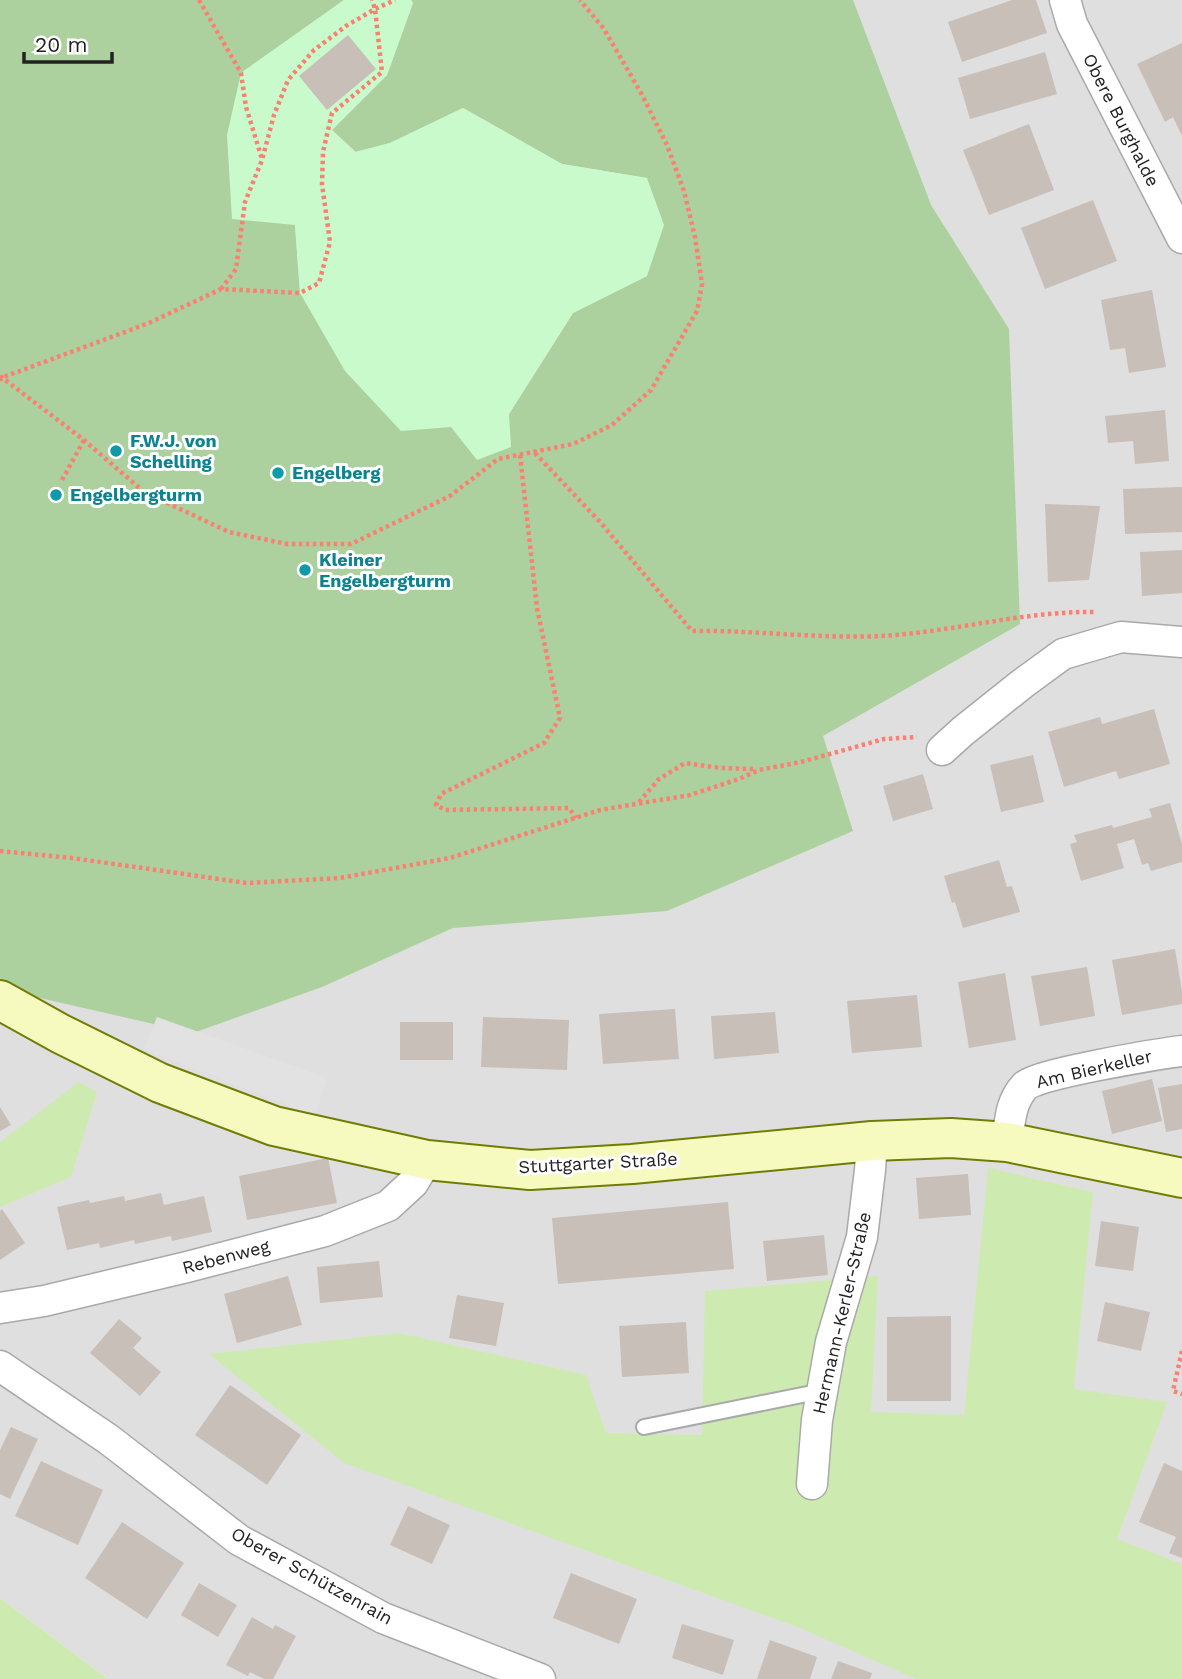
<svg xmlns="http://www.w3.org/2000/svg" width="1182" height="1679" font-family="'Work Sans',sans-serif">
	<rect width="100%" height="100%" fill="#f2efe9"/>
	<path fill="#e0dfdf" d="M 0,0 L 1182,0 L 1182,1679 L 108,1679 L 0,1598 Z"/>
	<path fill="#cdebb0" d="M 79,1082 L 97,1092 L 71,1177 L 0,1207 L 0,1142 Z
		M 988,1168 L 1093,1192 L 1074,1389 L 1167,1402 L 1117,1539 L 1182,1564 L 1182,1679 L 916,1679 L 800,1628 L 344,1463 L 209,1354 L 399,1333 L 586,1375 L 606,1433 L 702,1435 L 705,1291 L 878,1276 L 871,1412 L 964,1415 Z
		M 0,1598 L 108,1679 L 0,1679 Z"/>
	<path fill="#add19e" d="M 0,0 L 344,0 L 241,73 L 295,225 L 300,293 L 509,414 L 573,313 L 647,276 L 647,178 L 562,164 L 463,108 L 390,143 L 356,152 L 332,130 L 387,75 L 413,3 L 411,0 L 853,0 L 931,205 L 1009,329 L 1020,624 L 823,736 L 853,831 L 667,911 L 453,928 L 322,987 L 193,1033 L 5,990 L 0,988 Z"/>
	<path fill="#c8facc" d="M 344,0 L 411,0 L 413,3 L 387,75 L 332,130 L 355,152 L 390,143 L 463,108 L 562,164 L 647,178 L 664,225 L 647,276 L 573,313 L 509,414 L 511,447 L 477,460 L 451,427 L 401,431 L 345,371 L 300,293 L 295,225 L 232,219 L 227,135 L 241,73 Z"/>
	<path fill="#e2e2e2" d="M 157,1017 L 327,1078 L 315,1116 L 144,1049 Z"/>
	<path fill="#c7bfb8" d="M 1012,0 L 1036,0 L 1047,33 L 962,62 L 948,22 Z
		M 348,35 L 376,69 L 327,110 L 299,76 Z
		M 1182,43 L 1182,136 L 1173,117 L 1165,122 L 1137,64 Z
		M 1045,52 L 1057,94 L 970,119 L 958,78 Z
		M 1029,124 L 1054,190 L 989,215 L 963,150 Z
		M 1093,200 L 1117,261 L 1045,289 L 1021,228 Z
		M 1152,290 L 1166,367 L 1129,373 L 1125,348 L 1110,350 L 1101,300 Z
		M 1165,410 L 1169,461 L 1135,464 L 1133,441 L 1108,443 L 1105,416 Z
		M 1182,487 L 1182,532 L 1125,534 L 1123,489 Z
		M 1045,504 L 1100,506 L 1089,580 L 1048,582 Z
		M 1182,550 L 1182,593 L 1142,596 L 1140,552 Z
		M297 570a8 8 0 1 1 16 0a8 8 0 1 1-16 0Z
		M 1154,709 L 1170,764 L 1119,779 L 1116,771 L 1064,787 L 1048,732 L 1100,717 L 1102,724 Z
		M 1033,755 L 1044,802 L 1001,812 L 990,765 Z
		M 923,774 L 933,809 L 893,821 L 883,786 Z
		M 1170,803 L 1182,844 L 1182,862 L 1151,871 L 1148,863 L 1142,865 L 1134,839 L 1117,844 L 1124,868 L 1081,881 L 1070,844 L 1077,842 L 1074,835 L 1112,825 L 1113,828 L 1152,817 L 1149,809 Z
		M 999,860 L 1007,887 L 1012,886 L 1020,912 L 963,928 L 955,902 L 952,903 L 944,876 Z
		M 1175,949 L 1182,991 L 1182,1004 L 1122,1015 L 1112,960 Z
		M 1087,967 L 1095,1016 L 1040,1026 L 1031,976 Z
		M 1005,973 L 1016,1040 L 969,1048 L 958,982 Z
		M 917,995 L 922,1047 L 852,1053 L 847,1001 Z
		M 675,1009 L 679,1059 L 603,1064 L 599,1014 Z
		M 775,1012 L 779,1053 L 714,1059 L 711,1016 Z
		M 483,1017 L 569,1020 L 567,1070 L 481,1067 Z
		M 400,1022 L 453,1022 L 453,1060 L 400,1060 Z
		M 1152,1079 L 1162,1121 L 1112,1134 L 1102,1091 Z
		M 1182,1084 L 1182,1129 L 1166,1132 L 1158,1088 Z
		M 0,1107 L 11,1125 L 0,1131 Z
		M 328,1158 L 337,1203 L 247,1220 L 239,1176 Z
		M 968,1174 L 971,1215 L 919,1219 L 916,1178 Z
		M 161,1193 L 164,1205 L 204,1196 L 212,1232 L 172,1241 L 171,1236 L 135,1244 L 134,1240 L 100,1248 L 99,1243 L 67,1250 L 57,1207 L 89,1200 L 90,1203 L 124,1196 L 125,1201 Z
		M 728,1202 L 734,1269 L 558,1284 L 552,1218 Z
		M 2,1209 L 25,1243 L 0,1260 L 0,1211 Z
		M 1101,1221 L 1139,1227 L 1133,1271 L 1095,1266 Z
		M 824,1235 L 828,1275 L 767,1281 L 763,1241 Z
		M 379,1261 L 383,1297 L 320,1303 L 317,1267 Z
		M 288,1276 L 302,1325 L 237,1343 L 224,1294 Z
		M 457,1295 L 504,1303 L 496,1346 L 449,1338 Z
		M 1105,1302 L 1150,1312 L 1141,1351 L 1097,1341 Z
		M 951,1316 L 951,1401 L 887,1401 L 887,1317 Z
		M 119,1319 L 142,1338 L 133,1348 L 161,1372 L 140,1396 L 90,1353 Z
		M 686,1322 L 689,1373 L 622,1377 L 619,1326 Z
		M 230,1385 L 301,1435 L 267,1485 L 195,1435 Z
		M 11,1427 L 38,1439 L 10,1499 L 0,1494 L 0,1450 Z
		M 41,1461 L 103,1490 L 78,1545 L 15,1516 Z
		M 1164,1463 L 1182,1471 L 1182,1558 L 1169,1553 L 1176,1537 L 1139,1522 Z
		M 408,1506 L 450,1525 L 432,1564 L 390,1545 Z
		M 122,1522 L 184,1563 L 147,1619 L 85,1578 Z
		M 571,1573 L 637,1599 L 619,1644 L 553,1618 Z
		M 199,1583 L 237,1605 L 218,1637 L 181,1615 Z
		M 252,1617 L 273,1629 L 275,1625 L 296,1636 L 273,1679 L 264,1679 L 250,1672 L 248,1676 L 226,1665 Z
		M 682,1624 L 734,1640 L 723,1675 L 672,1658 Z
		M 770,1640 L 817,1657 L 810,1679 L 757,1679 Z
		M 838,1661 L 872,1673 L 870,1679 L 831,1679 Z"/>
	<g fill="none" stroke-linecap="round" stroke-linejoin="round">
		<defs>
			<path id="service" d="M 644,1427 L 822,1391"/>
			<path id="minor" d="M 1065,0 L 1072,24 L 1182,238
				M 942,750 L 963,731 L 1022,684 L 1063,654 L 1121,637 L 1182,642
				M 1007,1142 C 1010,1122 1010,1102 1025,1086 C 1036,1074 1158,1054 1182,1051
				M 0,1308 L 44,1301 L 187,1267 L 325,1231 L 388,1206 L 413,1183 L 427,1160
				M 0,1366 L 108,1439 L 239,1540 L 383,1618 L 540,1679
				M 812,1484 L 817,1420 L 831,1342 L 862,1237 L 870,1170 L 872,1141"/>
			<path id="secondary" d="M 0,1000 L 61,1034 L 160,1083 L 274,1126 L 427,1160 L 530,1170 L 632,1164 L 872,1141 L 951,1138 L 1007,1142 L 1182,1178"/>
		</defs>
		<use href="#service" stroke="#a9a9a9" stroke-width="18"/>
		<use href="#minor" stroke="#a9a9a9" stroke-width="33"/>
		<use href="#secondary" stroke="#707d05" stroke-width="42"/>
		<path stroke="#fa8072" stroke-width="4.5" stroke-dasharray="3.5 3.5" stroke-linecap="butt" d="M 199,0 L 241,73 L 246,107 L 262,159
			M 221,289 L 236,269 L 245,202 L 262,160 L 274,115 L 288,80 L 314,50 L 346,26 L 375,9 L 395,0
			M 0,376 L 84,440 L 144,492 L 229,532 L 287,544 L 351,544 L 450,496 L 498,459 L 573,444 L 612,425 L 651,390 L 697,311 L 702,284 L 695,237 L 684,191 L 667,145 L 641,93 L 604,29 L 580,0
			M 0,381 L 1,378 L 149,323 L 221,289 L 300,293 L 319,283 L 330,242 L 322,184 L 323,152 L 332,113 L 382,72 L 375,9 L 372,0
			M 535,453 L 600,522 L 692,631 C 755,630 818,639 881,636 C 953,632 1023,611 1095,612
			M 520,455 L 537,608 L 560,718 L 544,743 L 441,794 L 436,805 L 445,810 L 569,808 L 576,818
			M 62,480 L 84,440
			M 639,802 L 659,779 L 685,763 L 721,768 L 755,769
			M 0,851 L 72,858 L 247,883 L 340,878 L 450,858 L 600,810 L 690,795 L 739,779 L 759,770 L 801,762 L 884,739 L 917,737
			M 1182,1351 L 1173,1391 L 1182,1394"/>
		<use href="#service" stroke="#fff" stroke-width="14"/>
		<use href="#minor" stroke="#fff" stroke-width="30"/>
		<use href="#secondary" stroke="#f7fabf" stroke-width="38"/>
	</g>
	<g fill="#0f9aa8" stroke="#fff" stroke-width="2.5">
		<circle cx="116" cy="451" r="7"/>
		<circle cx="278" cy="473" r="7"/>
		<circle cx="56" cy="495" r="7"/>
		<circle cx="305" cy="570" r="7"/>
	</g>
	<g text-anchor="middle" stroke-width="6" stroke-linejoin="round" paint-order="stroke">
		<g font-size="18" fill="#222" stroke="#fff">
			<text transform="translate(1121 120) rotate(63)" y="6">Obere Burghalde</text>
			<text transform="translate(1094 1069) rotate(-13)" y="6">Am Bierkeller</text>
			<text transform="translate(598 1163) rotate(-3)" y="6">Stuttgarter Straße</text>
			<text transform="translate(226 1257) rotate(-15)" y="6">Rebenweg</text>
			<text transform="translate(842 1313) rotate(-77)" y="6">Hermann-Kerler-Straße</text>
			<text transform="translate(312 1576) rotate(29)" y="6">Oberer Schützenrain</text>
		</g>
		<g font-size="18" font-weight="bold" fill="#0d838f" stroke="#fff" text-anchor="start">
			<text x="130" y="447">F.W.J. von<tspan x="130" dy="21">Schelling</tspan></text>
			<text x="292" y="479">Engelberg</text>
			<text x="70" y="501">Engelbergturm</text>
			<text x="319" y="566">Kleiner<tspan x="319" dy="21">Engelbergturm</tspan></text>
		</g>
	</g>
	<path d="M24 52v10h88v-10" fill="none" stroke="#222222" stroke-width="3.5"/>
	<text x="35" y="52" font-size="21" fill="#222222" stroke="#ffffff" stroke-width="5" paint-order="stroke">20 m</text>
</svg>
